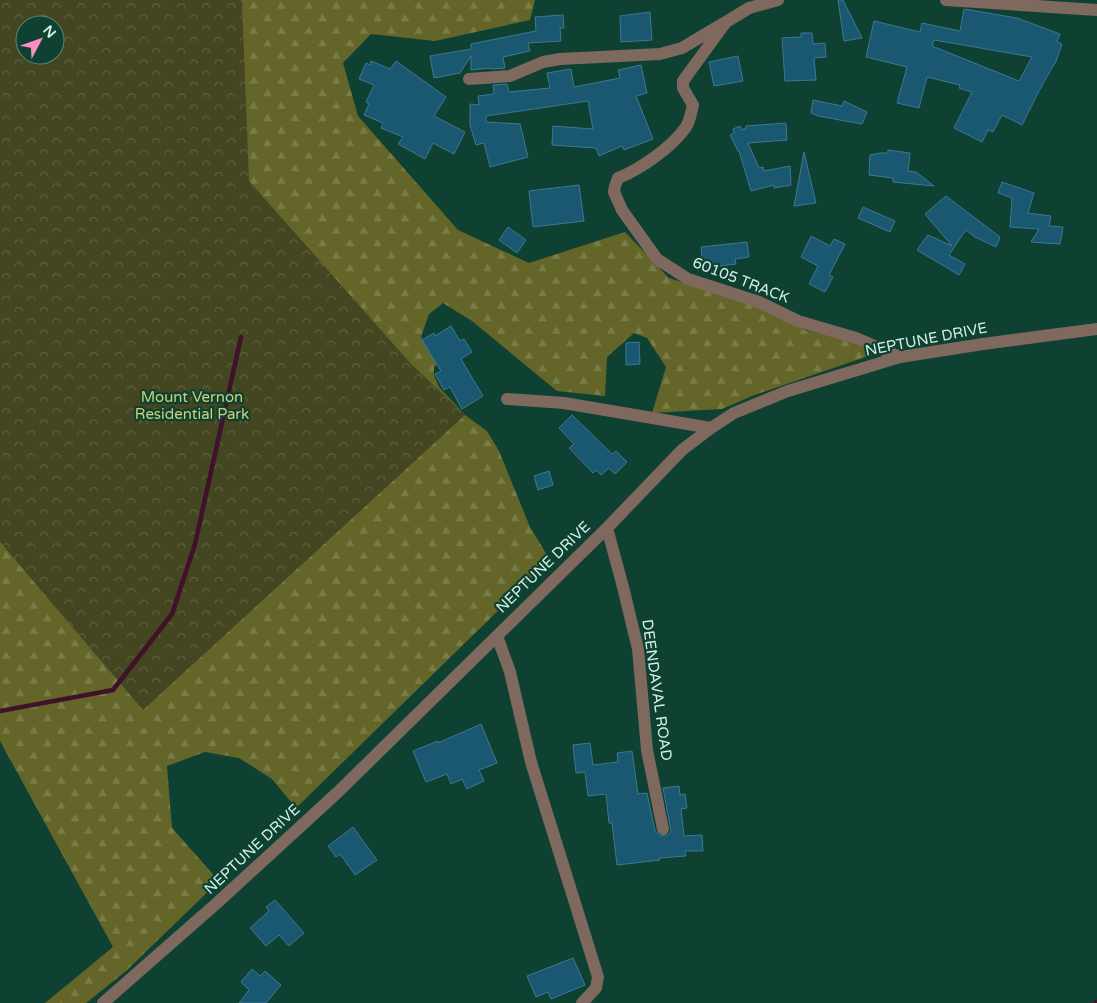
<svg xmlns="http://www.w3.org/2000/svg" width="1097" height="1003" font-family="'Varela Round',sans-serif">
	<defs>
		<pattern id="forest-firs" width="22" height="20" patternUnits="userSpaceOnUse" patternTransform="scale(1.25)"><rect width="22" height="20" fill="#646528"/><path d="M5 1l3.5 6h-7zM16 11l3.5 6h-7z" fill="#797c47"/></pattern>
		<pattern id="park-crowns" width="20" height="18" patternUnits="userSpaceOnUse" patternTransform="scale(1.25)"><rect width="20" height="18" fill="#444521"/><path d="M2 6a3 3 0 1 1 6 0M12 15a3 3 0 1 1 6 0" fill="none" stroke="#5e6041"/></pattern>
	</defs>
	<rect width="100%" height="100%" fill="#0f4133"/>
	<path fill="url(#forest-firs)" fill-rule="evenodd" d="M 0,0 L 535,0 L 530,20 L 435,41 L 371,34 L 343,63 L 358,116 L 458,230 L 529,263 L 625,232 L 669,278 L 760,307 L 805,330 L 843,339 L 877,353 L 752,396 L 722,409 L 652,413 L 666,367 L 647,338 L 634,333 L 607,357 L 605,396 L 557,391 L 472,321 L 443,303 L 429,314 L 421,337 L 438,364 L 434,367 L 434,375 L 439,387 L 465,415 L 487,431 L 499,451 L 530,527 L 550,560 L 296,808 L 272,779 L 239,758 L 205,752 L 167,766 L 172,828 L 219,881 L 126,971 L 86,1003 L 45,1003 L 113,947 L 0,741 ZM 25,25 L 55,25 L 55,55 L 25,55 Z"/>
	<path fill="url(#park-crowns)" fill-rule="evenodd" d="M 0,0 L 240,0 L 242,2 L 249,181 L 411,364 L 465,415 L 143,710 L 0,542 ZM 25,25 L 55,25 L 55,55 L 25,55 Z"/>
	<g fill="none" stroke-linecap="round" stroke-linejoin="round">
		<path stroke="#41102b" stroke-width="4.5" d="M 0,711 L 113,690 L 172,614 L 195,544 L 241,337
			M 1096,1003 L 1097,1002"/>
	</g>
	<path fill="#1a5770" stroke="#3e7892" fill-rule="evenodd" d="M 838,0 L 843,0 L 862,38 L 844,41 Z
		M 964,9 L 1017,18 L 1060,34 L 1057,42 L 1062,44 L 1055,64 L 1054,64 L 1039,91 L 1022,125 L 1002,115 L 993,132 L 988,130 L 982,142 L 954,128 L 972,92 L 959,88 L 960,85 L 927,77 L 919,108 L 897,103 L 907,67 L 866,57 L 874,21 L 920,32 L 922,23 L 960,31 ZM 934,40 L 1032,57 L 1019,81 L 932,46 Z
		M 650,12 L 652,40 L 621,42 L 620,16 Z
		M 563,15 L 564,28 L 560,28 L 561,41 L 528,43 L 530,51 L 503,57 L 505,68 L 491,69 L 490,68 L 471,70 L 471,56 L 460,73 L 434,78 L 430,56 L 471,49 L 471,44 L 536,31 L 535,17 Z
		M 801,33 L 812,33 L 813,44 L 825,43 L 826,57 L 814,58 L 816,80 L 785,81 L 782,38 L 801,37 Z
		M 738,56 L 743,81 L 714,86 L 709,62 Z
		M 371,61 L 390,69 L 396,61 L 446,97 L 434,116 L 465,132 L 454,154 L 433,143 L 425,159 L 398,144 L 403,137 L 381,128 L 383,123 L 364,115 L 369,104 L 366,102 L 374,85 L 359,79 L 366,63 L 370,65 Z
		M 641,65 L 647,93 L 636,96 L 653,139 L 624,150 L 622,146 L 599,156 L 596,148 L 552,145 L 553,126 L 593,129 L 588,101 L 486,116 L 486,122 L 520,124 L 528,157 L 490,167 L 484,143 L 476,145 L 470,125 L 470,104 L 479,105 L 478,96 L 494,94 L 493,85 L 507,84 L 509,92 L 550,88 L 547,73 L 571,69 L 574,87 L 620,78 L 618,70 Z
		M 813,100 L 842,106 L 844,101 L 867,112 L 862,124 L 818,116 L 811,113 Z
		M 786,123 L 787,140 L 748,143 L 759,168 L 763,167 L 764,171 L 790,166 L 791,185 L 774,188 L 774,185 L 751,191 L 739,151 L 738,151 L 730,135 L 734,133 L 733,129 L 740,126 L 742,130 L 746,128 L 746,126 Z
		M 888,150 L 910,153 L 908,171 L 916,172 L 934,186 L 893,182 L 893,178 L 869,175 L 870,155 L 880,153 L 888,153 Z
		M 804,152 L 816,203 L 794,206 Z
		M 1002,182 L 1034,193 L 1028,213 L 1051,216 L 1049,226 L 1063,227 L 1060,244 L 1031,242 L 1039,229 L 1010,227 L 1012,198 L 998,193 Z
		M 579,185 L 584,221 L 533,227 L 529,191 Z
		M 946,196 L 1000,237 L 996,247 L 975,237 L 966,230 L 949,255 L 965,264 L 959,275 L 917,250 L 928,235 L 952,246 L 925,214 Z
		M 863,207 L 895,221 L 890,232 L 858,218 Z
		M 508,227 L 526,240 L 517,253 L 499,240 Z
		M 811,236 L 830,246 L 834,239 L 845,244 L 829,275 L 833,277 L 825,292 L 809,284 L 818,266 L 801,257 Z
		M 747,242 L 749,257 L 735,259 L 736,264 L 703,268 L 701,247 Z
		M 451,326 L 460,341 L 464,339 L 472,352 L 461,359 L 483,396 L 462,409 L 450,387 L 444,390 L 435,374 L 441,371 L 422,340 L 434,333 L 435,336 Z
		M 639,342 L 640,364 L 626,365 L 626,343 Z
		M 572,415 L 612,454 L 616,451 L 627,462 L 615,474 L 609,468 L 601,475 L 596,470 L 593,473 L 569,448 L 574,444 L 559,428 Z
		M 549,471 L 553,485 L 538,490 L 534,476 Z
		M 481,724 L 497,763 L 479,770 L 484,781 L 467,789 L 462,779 L 451,784 L 447,774 L 426,782 L 413,751 L 438,741 L 438,743 Z
		M 590,743 L 593,765 L 618,762 L 617,753 L 632,751 L 638,794 L 647,793 L 655,831 L 660,836 L 668,835 L 671,831 L 663,788 L 679,786 L 680,795 L 685,794 L 687,808 L 681,809 L 684,836 L 702,835 L 703,851 L 685,851 L 686,856 L 659,858 L 660,860 L 617,865 L 612,823 L 609,823 L 606,794 L 588,796 L 585,772 L 576,773 L 573,745 Z
		M 353,827 L 377,860 L 355,875 L 340,854 L 336,857 L 328,846 Z
		M 275,900 L 304,933 L 289,946 L 279,935 L 266,946 L 250,928 L 269,911 L 266,907 Z
		M 573,958 L 585,985 L 551,999 L 548,992 L 536,997 L 527,976 Z
		M 252,969 L 260,976 L 265,971 L 281,985 L 266,1003 L 239,1003 L 249,990 L 241,982 Z"/>
	<g fill="none" stroke-linecap="round" stroke-linejoin="round">
		<path stroke="#7f695e" stroke-width="12" d="M 778,0 L 749,8 L 726,22 L 683,81 L 683,88 L 693,105 C 691,113 690,121 686,127 C 672,147 641,169 618,178 L 615,186 L 614,192 L 622,210 L 657,259 L 688,279 L 759,302 L 798,321 L 856,338 L 900,357
			M 946,0 L 1097,10
			M 469,79 L 510,76 L 543,62 L 560,59 L 660,54 L 682,48 L 724,23
			M 507,399 L 564,403 L 711,428
			M 607,528 L 623,587 L 638,649 L 647,750 L 663,829
			M 497,636 L 510,672 L 531,762 L 598,977 L 596,988 L 582,1003
			M 103,1003 L 217,903 L 338,792 L 607,528 L 682,450 L 711,428 L 734,413 L 788,391 L 900,357 L 983,344 L 1097,329"/>
	</g>
	<g text-anchor="middle" stroke-width="4.5" stroke-linejoin="round" paint-order="stroke">
		<g font-size="15" fill="#d1f1e4" stroke="#0f4133">
			<text transform="translate(741 280) rotate(21)" y="5">60105 TRACK</text>
			<text transform="translate(926 339) rotate(-11)" y="5">NEPTUNE DRIVE</text>
			<text transform="translate(543 567) rotate(-44)" y="5">NEPTUNE DRIVE</text>
			<text transform="translate(657 690) rotate(82)" y="5">DEENDAVAL ROAD</text>
			<text transform="translate(252 849) rotate(-43)" y="5">NEPTUNE DRIVE</text>
		</g>
		<g font-size="15" fill="#cccf76" stroke="#0f4133">
			<text x="192" y="402">Mount Vernon<tspan x="192" dy="17">Residential Park</tspan></text>
		</g>
	</g>
	<g transform="translate(40 40) rotate(49)"><circle r="24" fill="#0f4133" stroke="#5d877a"/>
	<path d="M0-4L9 19L0 12L-9 19Z" fill="#fb8fc4"/>
	<text y="-8" font-size="14" font-weight="bold" text-anchor="middle" fill="#d1f1e4">N</text>
	</g>
</svg>
